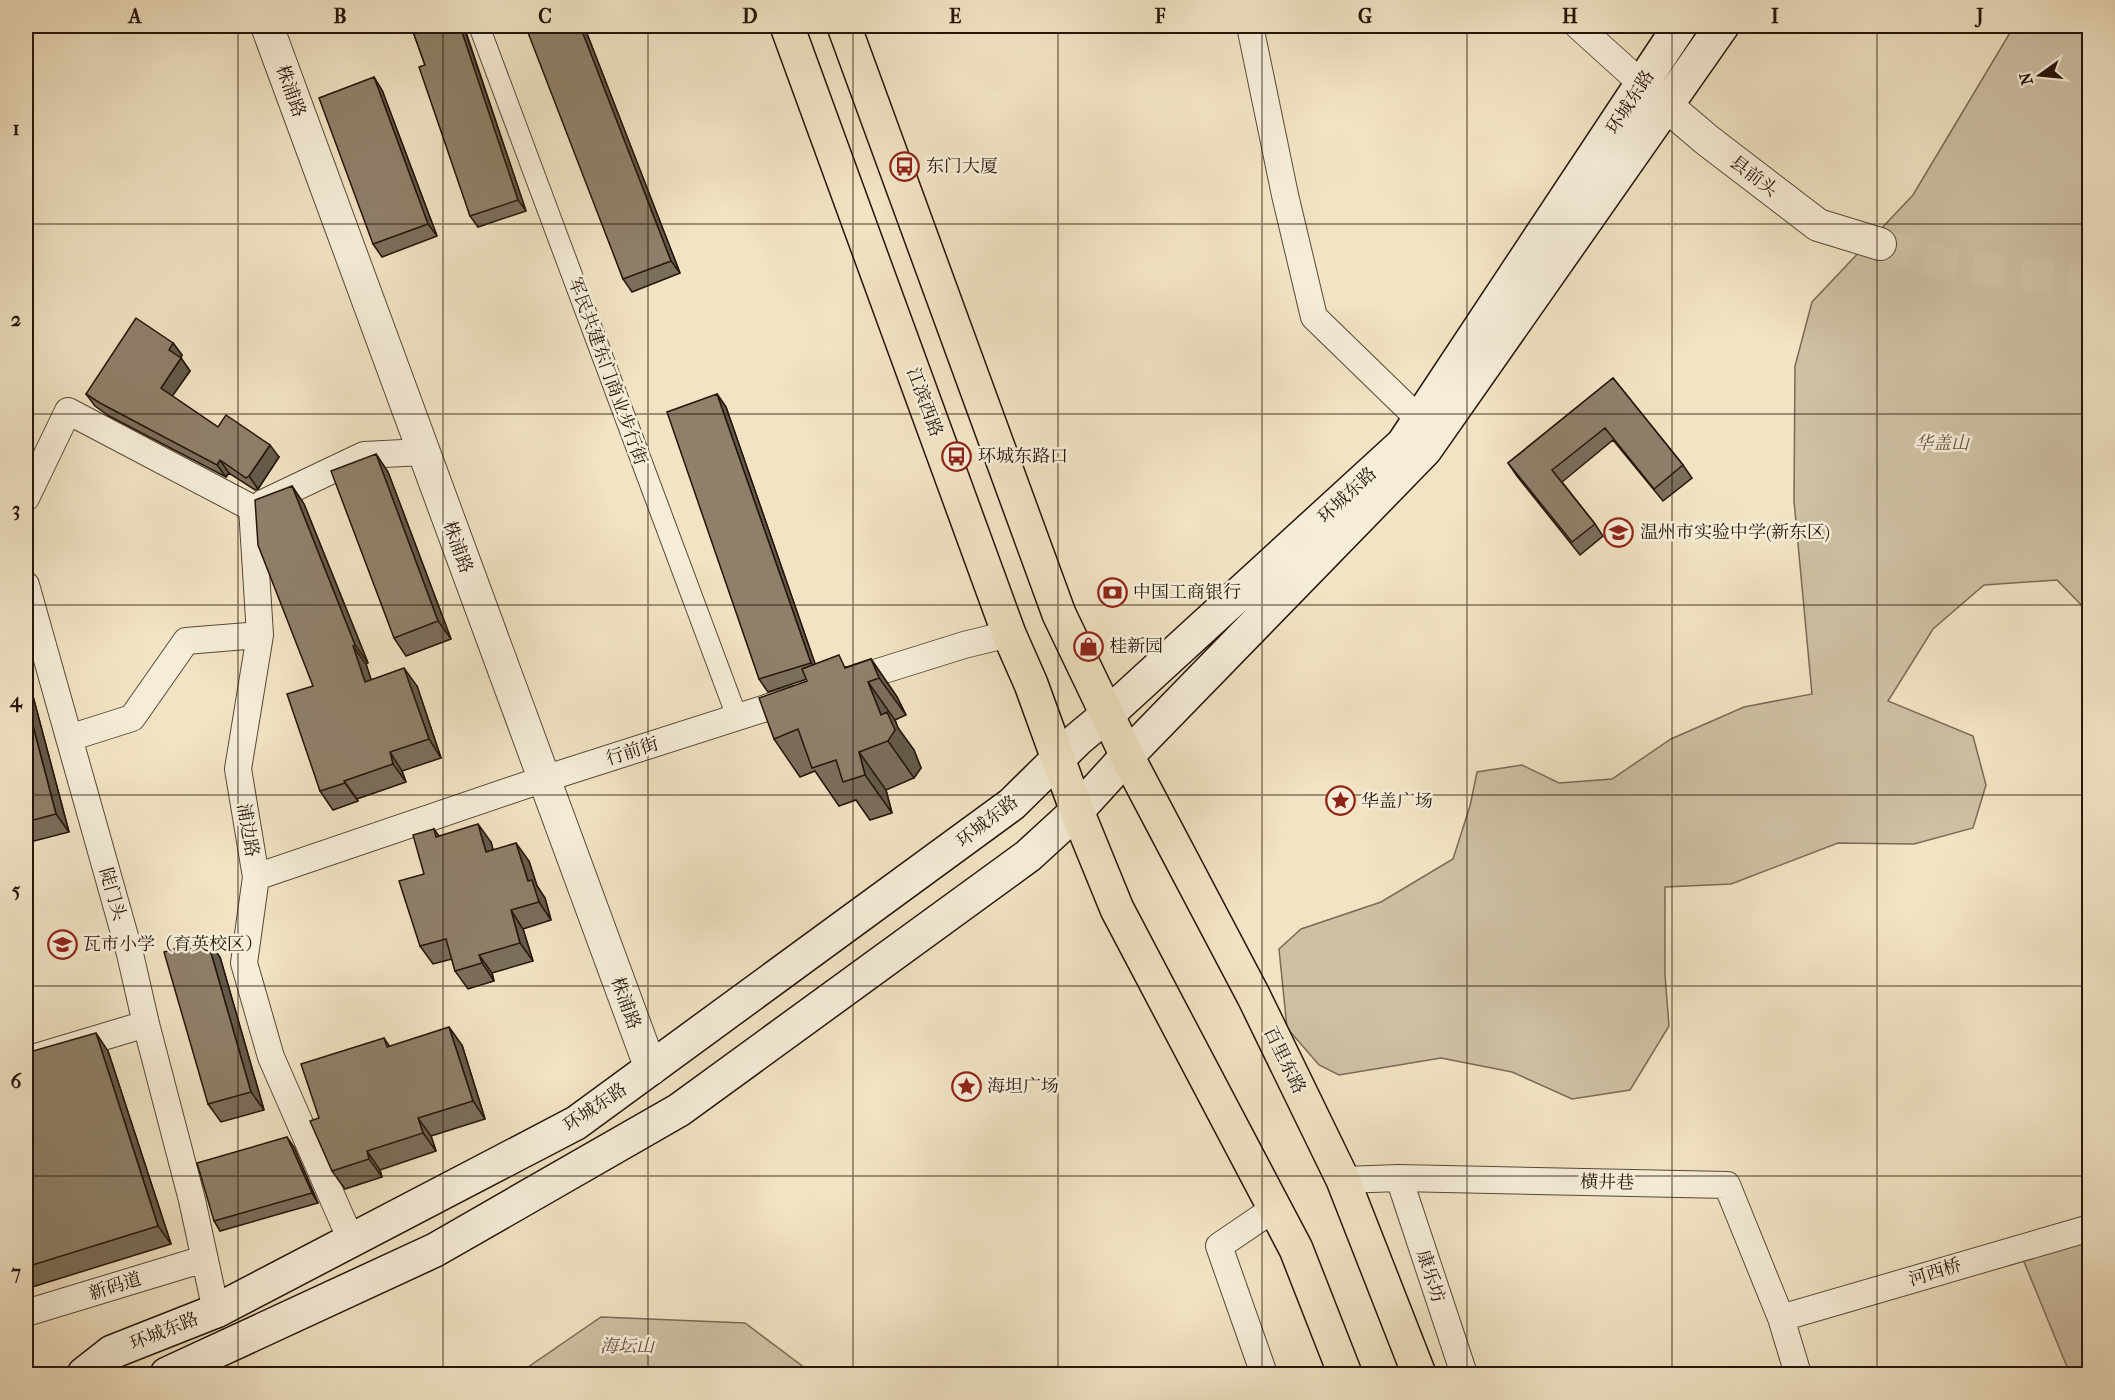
<svg xmlns="http://www.w3.org/2000/svg" width="2115" height="1400" font-family="'IM FELL French Canon','Noto Serif SC',serif">
	<rect width="100%" height="100%" fill="#f1e3c3"/>
	<filter id="stains"><feTurbulence type="fractalNoise" baseFrequency=".00333" numOctaves="4"/><feColorMatrix values="0 0 0 0 .2 0 0 0 0 .09 0 0 0 0 .02 0 0 0 .5 -.17"/></filter>
	<radialGradient id="worn" r=".72"><stop offset=".6" stop-color="#630" stop-opacity="0"/><stop offset="1" stop-color="#630" stop-opacity=".3"/></radialGradient>
	<path fill="#cec0a4" stroke="#7a6a57" stroke-width="1.5" d="M 2014,26 L 2089,26 L 2089,613 L 2057,580 L 1984,585 L 1933,629 L 1888,701 L 1973,736 L 1986,785 L 1973,828 L 1914,844 L 1838,843 L 1731,884 L 1665,887 L 1665,975 L 1669,1026 L 1630,1090 L 1572,1099 L 1512,1072 L 1441,1058 L 1339,1075 L 1319,1065 L 1287,1028 L 1279,949 L 1301,929 L 1381,902 L 1453,859 L 1470,806 L 1477,772 L 1522,765 L 1559,783 L 1612,779 L 1671,739 L 1744,707 L 1812,694 L 1794,501 L 1795,366 L 1812,302 L 1913,195 Z
		M 2089,1230 L 2089,1374 L 2070,1374 L 2022,1257 Z
		M 601,1317 L 745,1323 L 813,1374 L 518,1374 Z"/>
	<g fill="none" stroke-linecap="round" stroke-linejoin="round">
		<path stroke="#d2c4a7" stroke-width="32" stroke-dasharray="32 16" stroke-linecap="butt" d="M 1880,244 L 1945,264 L 2090,281"/>
		<defs>
			<path id="pedestrian" d="M 479,26 L 737,717"/>
			<path id="minor" d="M 1250,26 L 1285,195 L 1314,317 L 1419,419
				M 1578,26 L 1642,84
				M 26,498 L 68,411 L 252,508 L 260,635
				M 263,503 L 364,455 L 423,452
				M 26,585 L 130,954 L 146,1024 L 192,1200 L 216,1311
				M 846,682 L 964,645 L 1009,634
				M 69,738 L 132,718 L 186,641 L 260,635 L 238,769 L 256,877 L 244,963 L 271,1057 L 351,1240
				M 256,877 L 544,779 L 794,699
				M 26,1060 L 146,1024
				M 1399,1178 L 1464,1374
				M 1343,1180 L 1399,1178 L 1727,1185 L 1781,1318 L 1798,1374
				M 26,1313 L 204,1259
				M 1781,1318 L 2090,1228
				M 1264,1374 L 1219,1246 L 1275,1208"/>
			<path id="tertiary" d="M 267,26 L 651,1069
				M 1647,89 L 1707,140 L 1818,225 L 1880,244"/>
			<path id="secondary" d="M 84,1374 L 112,1352 L 216,1311 L 576,1123 L 1012,804 L 1078,739 L 1108,714 L 1403,444 L 1680,26
				M 167,1374 L 435,1250 L 679,1110 L 1028,856 L 1077,811 L 1127,756 L 1425,450 L 1722,26"/>
			<path id="primary" d="M 787,26 L 1009,634 L 1031,684 L 1077,811 L 1117,909 L 1296,1249 L 1345,1374
				M 844,26 L 1059,614 L 1127,756 L 1254,997 L 1343,1180 L 1419,1374"/>
		</defs>
		<use href="#pedestrian" stroke="#584838" stroke-width="22"/>
		<use href="#minor" stroke="#584838" stroke-width="28"/>
		<use href="#tertiary" stroke="#584838" stroke-width="34"/>
		<use href="#secondary" stroke="#25150a" stroke-width="36"/>
		<use href="#primary" stroke="#25150a" stroke-width="36"/>
		<use href="#pedestrian" stroke="#f6edd8" stroke-width="20"/>
		<use href="#minor" stroke="#f6edd8" stroke-width="26"/>
		<use href="#tertiary" stroke="#f6edd8" stroke-width="32"/>
		<use href="#secondary" stroke="#f6edd8" stroke-width="33"/>
		<use href="#primary" stroke="#f1e3c3" stroke-width="33"/>
	</g>
	<path fill="#7b6e5b" stroke="#25150a" stroke-width="1.5" d="M 411,26 L 464,26 L 526,211 L 478,227 L 470,216 L 425,65 Z
		M 532,26 L 584,26 L 680,273 L 632,292 L 623,279 Z
		M 382,90 L 437,236 L 382,257 L 373,244 Z
		M 173,343 L 182,355 L 181,358 L 190,371 L 172,396 L 218,427 L 279,457 L 258,489 L 255,490 L 229,473 L 226,477 L 109,416 L 95,406 L 86,394 Z
		M 1613,378 L 1683,465 L 1692,478 L 1663,501 L 1613,440 L 1562,482 L 1595,524 L 1603,536 L 1580,555 L 1517,476 L 1508,463 Z
		M 717,394 L 726,407 L 815,664 L 847,667 L 871,659 L 897,697 L 906,715 L 895,720 L 898,728 L 914,750 L 921,768 L 914,778 L 886,790 L 892,813 L 870,820 L 856,800 L 839,806 L 815,771 L 800,777 L 774,739 L 807,681 L 807,679 L 768,692 L 759,679 Z
		M 376,454 L 388,472 L 451,639 L 406,656 L 394,638 Z
		M 292,486 L 304,504 L 368,663 L 366,664 L 371,680 L 417,686 L 441,758 L 402,771 L 406,782 L 357,799 L 358,801 L 333,810 L 320,791 L 313,686 Z
		M 26,670 L 69,832 L 26,843 Z
		M 434,829 L 439,836 L 491,842 L 493,850 L 529,861 L 537,886 L 545,898 L 551,920 L 523,929 L 533,961 L 492,973 L 494,981 L 468,989 L 455,971 L 452,959 L 433,964 L 420,946 L 424,874 Z
		M 220,957 L 264,1110 L 221,1122 L 208,1104 Z
		M 384,1038 L 390,1047 L 462,1045 L 485,1119 L 431,1136 L 436,1151 L 380,1170 L 382,1177 L 345,1189 L 332,1171 L 319,1118 Z
		M 108,1051 L 171,1244 L 32,1287 L 26,1278 L 26,1053 Z
		M 294,1147 L 318,1203 L 220,1231 L 214,1221 Z"/>
	<path fill="#645a4a" stroke="#25150a" stroke-width="1.5" d="M 460,26 L 464,26 L 466,34 L 526,211 L 518,200 Z
		M 580,26 L 584,26 L 680,273 L 671,261 Z
		M 374,77 L 382,90 L 437,236 L 428,224 Z
		M 173,343 L 182,355 L 178,363 L 169,350 Z
		M 181,358 L 190,371 L 169,401 L 161,388 Z
		M 717,394 L 726,407 L 819,675 L 811,663 Z
		M 270,445 L 279,457 L 258,489 L 249,476 Z
		M 376,454 L 388,472 L 451,639 L 438,621 Z
		M 220,460 L 229,473 L 226,477 L 217,465 Z
		M 292,486 L 304,504 L 368,663 L 355,645 Z
		M 353,646 L 366,664 L 378,700 L 365,682 Z
		M 871,659 L 897,697 L 906,715 L 879,678 Z
		M 404,668 L 417,686 L 441,758 L 429,739 Z
		M 26,670 L 69,832 L 56,814 L 26,699 Z
		M 868,682 L 895,720 L 898,728 L 914,750 L 921,768 L 914,778 L 888,741 L 881,715 Z
		M 390,752 L 402,771 L 406,782 L 393,764 Z
		M 859,752 L 886,790 L 892,813 L 865,775 Z
		M 344,781 L 357,799 L 358,801 L 345,783 Z
		M 478,824 L 491,842 L 499,871 L 486,852 Z
		M 516,843 L 529,861 L 537,886 L 545,898 L 551,920 L 539,902 L 528,881 Z
		M 511,910 L 523,929 L 533,961 L 520,943 Z
		M 207,939 L 220,957 L 264,1110 L 251,1092 Z
		M 479,955 L 492,973 L 494,981 L 482,963 Z
		M 449,1027 L 462,1045 L 485,1119 L 473,1101 Z
		M 96,1033 L 108,1051 L 171,1244 L 158,1226 Z
		M 418,1118 L 431,1136 L 436,1151 L 423,1133 Z
		M 287,1137 L 294,1147 L 318,1203 L 312,1193 Z
		M 367,1151 L 380,1170 L 382,1177 L 369,1159 Z"/>
	<path fill="#8f806a" stroke="#25150a" stroke-width="1.5" d="M 411,26 L 460,26 L 518,200 L 470,216 L 419,67 L 425,65 Z
		M 532,26 L 580,26 L 671,261 L 623,279 L 527,30 L 533,28 Z
		M 374,77 L 428,224 L 373,244 L 319,98 Z
		M 136,318 L 173,343 L 169,350 L 181,358 L 161,388 L 218,427 L 226,415 L 270,445 L 249,476 L 246,478 L 220,460 L 217,465 L 100,403 L 86,394 Z
		M 1613,378 L 1683,465 L 1654,489 L 1605,428 L 1552,470 L 1595,524 L 1572,542 L 1508,463 Z
		M 717,394 L 811,663 L 759,679 L 667,412 Z
		M 376,454 L 438,621 L 394,638 L 331,471 Z
		M 292,486 L 355,645 L 353,646 L 365,682 L 404,668 L 429,739 L 390,752 L 393,764 L 344,781 L 345,783 L 320,791 L 287,694 L 313,686 L 258,545 L 255,500 Z
		M 839,655 L 845,668 L 871,659 L 879,678 L 868,682 L 881,715 L 887,712 L 895,730 L 888,741 L 859,752 L 865,775 L 843,782 L 836,760 L 812,768 L 798,729 L 774,739 L 759,698 L 807,681 L 802,669 Z
		M 26,699 L 56,814 L 26,822 Z
		M 478,824 L 486,852 L 516,843 L 528,881 L 532,880 L 539,902 L 511,910 L 520,943 L 479,955 L 482,963 L 455,971 L 446,939 L 420,946 L 399,881 L 424,874 L 413,835 L 434,829 L 436,837 Z
		M 207,939 L 251,1092 L 208,1104 L 164,952 Z
		M 449,1027 L 473,1101 L 418,1118 L 423,1133 L 367,1151 L 369,1159 L 332,1171 L 310,1121 L 319,1118 L 301,1064 L 384,1038 L 387,1047 Z
		M 96,1033 L 158,1226 L 26,1267 L 26,1053 Z
		M 287,1137 L 312,1193 L 214,1221 L 197,1163 Z"/>
	<path fill="none" stroke="#25150a" stroke-width="1.5" stroke-opacity="0.55" d="M 238,26 L 238,1374M 443,26 L 443,1374M 648,26 L 648,1374M 853,26 L 853,1374M 1058,26 L 1058,1374M 1262,26 L 1262,1374M 1467,26 L 1467,1374M 1672,26 L 1672,1374M 1877,26 L 1877,1374M 26,224 L 2090,224M 26,414 L 2090,414M 26,605 L 2090,605M 26,795 L 2090,795M 26,986 L 2090,986M 26,1176 L 2090,1176"/>
	<defs>
		<symbol id="bus-ring" viewBox="-11 -11 22 22"><circle r="9.5" fill="#f6edd8" stroke="#8f2418" stroke-width="1.5"/><path d="M-5-6H5V4H4V6H2V4H-2V6H-4V4H-5ZM-3.5-4V0h7V-4ZM-3.5 1.2v1.5H-2V1.2ZM2 1.2v1.5H3.5V1.2Z" fill="#8f2418"/></symbol>
		<symbol id="school-ring" viewBox="-11 -11 22 22"><circle r="9.5" fill="#f6edd8" stroke="#8f2418" stroke-width="1.5"/><path d="M0-5L7-2L0 1L-7-2ZM-4 1L0 2.5L4 1V4Q0 6-4 4Z" fill="#8f2418"/></symbol>
		<symbol id="bank-ring" viewBox="-11 -11 22 22"><circle r="9.5" fill="#f6edd8" stroke="#8f2418" stroke-width="1.5"/><path d="M-6-4H6V4H-6ZM0-2.3a2.3 2.3 0 1 0 0 4.6a2.3 2.3 0 1 0 0-4.6Z" fill="#8f2418"/></symbol>
		<symbol id="shop-ring" viewBox="-11 -11 22 22"><circle r="9.5" fill="#f6edd8" stroke="#8f2418" stroke-width="1.5"/><path d="M-5-2.5h2.3a2.7 3.5 0 0 1 5.4 0H5L5.5 6h-11ZM-1.5-2.5h3a1.5 2.3 0 0 0-3 0Z" fill="#8f2418"/></symbol>
		<symbol id="sight-ring" viewBox="-11 -11 22 22"><circle r="9.5" fill="#f6edd8" stroke="#8f2418" stroke-width="1.5"/><path d="M0-6L1.8-2.2L6-1.7L2.9 1.2L3.7 5.4L0 3.3L-3.7 5.4L-2.9 1.2L-6-1.7L-1.8-2.2Z" fill="#8f2418"/></symbol>
	</defs>
	<g fill-rule="evenodd">
		<use href="#bus-ring" x="888" y="150" width="33" height="33"/>
		<use href="#bus-ring" x="940" y="440" width="33" height="33"/>
		<use href="#school-ring" x="1602" y="516" width="33" height="33"/>
		<use href="#bank-ring" x="1096" y="576" width="33" height="33"/>
		<use href="#shop-ring" x="1072" y="630" width="33" height="33"/>
		<use href="#sight-ring" x="1324" y="784" width="33" height="33"/>
		<use href="#school-ring" x="46" y="928" width="33" height="33"/>
		<use href="#sight-ring" x="950" y="1070" width="33" height="33"/>
	</g>
	<g text-anchor="middle" stroke-width="5" stroke-linejoin="round" paint-order="stroke">
		<g font-size="18" fill="#25150a" stroke="#f6edd8">
			<text transform="translate(291 91) rotate(70)" y="6">株浦路</text>
			<text transform="translate(1630 102) rotate(-57)" y="6">环城东路</text>
			<text transform="translate(1754 176) rotate(37)" y="6">县前头</text>
			<text transform="translate(608 371) rotate(70)" y="6">军民共建东门商业步行街</text>
			<text transform="translate(925 402) rotate(70)" y="6">江滨西路</text>
			<text transform="translate(1347 495) rotate(-43)" y="6">环城东路</text>
			<text transform="translate(458 547) rotate(70)" y="6">株浦路</text>
			<text transform="translate(632 751) rotate(-18)" y="6">行前街</text>
			<text transform="translate(987 821) rotate(-38)" y="6">环城东路</text>
			<text transform="translate(248 830) rotate(80)" y="6">浦边路</text>
			<text transform="translate(113 894) rotate(74)" y="6">陡门头</text>
			<text transform="translate(626 1003) rotate(70)" y="6">株浦路</text>
			<text transform="translate(1285 1060) rotate(64)" y="6">百里东路</text>
			<text transform="translate(595 1107) rotate(-34)" y="6">环城东路</text>
			<text transform="translate(1607 1182) rotate(1)" y="6">横井巷</text>
			<text transform="translate(1935 1272) rotate(-17)" y="6">河西桥</text>
			<text transform="translate(1431 1276) rotate(72)" y="6">康乐坊</text>
			<text transform="translate(115 1286) rotate(-17)" y="6">新码道</text>
			<text transform="translate(164 1331) rotate(-22)" y="6">环城东路</text>
		</g>
		<g font-size="18" fill="#25150a" stroke="#f6edd8" text-anchor="start">
			<text x="926" y="172">东门大厦</text>
			<text x="978" y="462">环城东路口</text>
			<text x="1640" y="538">温州市实验中学(新东区)</text>
			<text x="1133" y="598">中国工商银行</text>
			<text x="1109" y="652">桂新园</text>
			<text x="1361" y="807">华盖广场</text>
			<text x="83" y="950">瓦市小学（育英校区）</text>
			<text x="987" y="1092">海坦广场</text>
		</g>
		<g font-size="18" font-style="italic" fill="#605140" stroke="#f6edd8">
			<text x="1942" y="449">华盖山</text>
			<text x="627" y="1352">海坛山</text>
		</g>
	</g>
	<rect width="2115" height="1400" fill="none" stroke="#f1e3c3" stroke-width="66"/>
	<g transform="translate(2040 75) rotate(255)" stroke="#f6edd8" stroke-width="4.5" paint-order="stroke">
	<path d="M0-4.5L10 22L0 15L-10 22Z" fill="#25150a"/>
	<text y="-9" font-size="16" font-weight="bold" text-anchor="middle" fill="#25150a">N</text>
	</g>
	<rect x="33" y="33" width="2049" height="1334" fill="none" stroke="#25150a" stroke-width="2"/>
	<g font-size="20" text-anchor="middle" font-weight="bold" fill="#25150a">
		<text x="135" y="23">A</text>
		<text x="340" y="23">B</text>
		<text x="545" y="23">C</text>
		<text x="750" y="23">D</text>
		<text x="955" y="23">E</text>
		<text x="1160" y="23">F</text>
		<text x="1365" y="23">G</text>
		<text x="1570" y="23">H</text>
		<text x="1775" y="23">I</text>
		<text x="1980" y="23">J</text>
		<text x="16" y="135">1</text>
		<text x="16" y="326">2</text>
		<text x="16" y="516">3</text>
		<text x="16" y="707">4</text>
		<text x="16" y="897">5</text>
		<text x="16" y="1088">6</text>
		<text x="16" y="1279">7</text>
	</g>
	<rect width="100%" height="100%" filter="url(#stains)"/>
	<rect width="100%" height="100%" fill="url(#worn)"/>
</svg>
